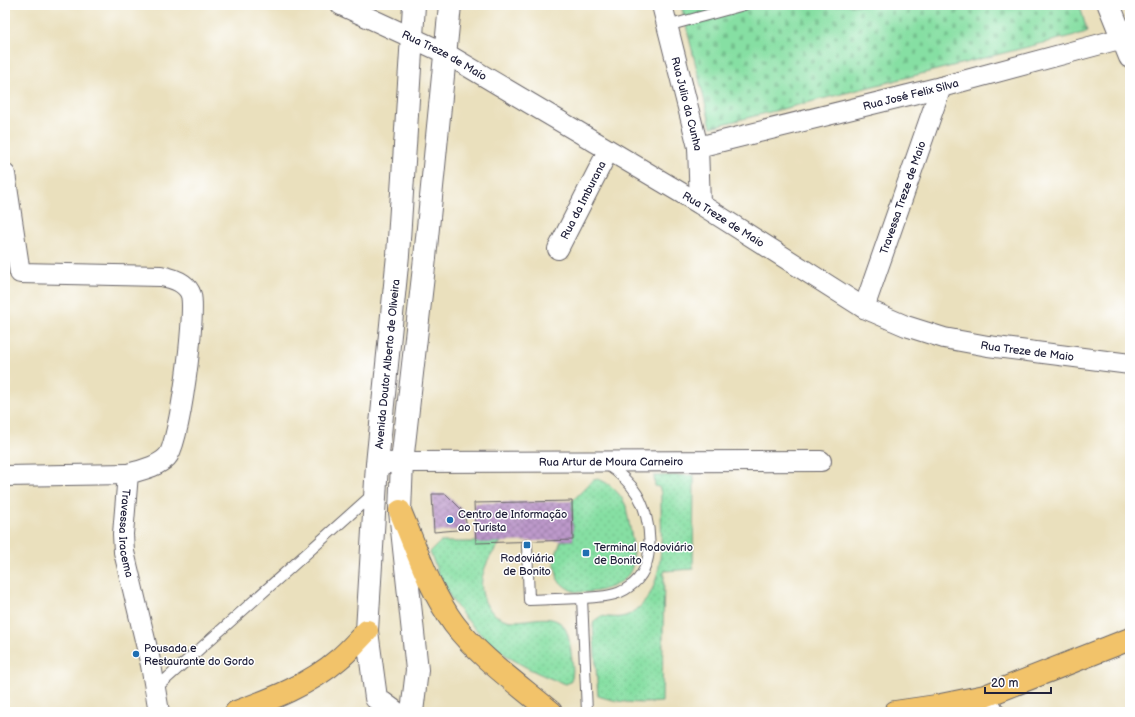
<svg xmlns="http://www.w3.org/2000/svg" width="1135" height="717" font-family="'Balsamiq Sans',sans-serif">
	<defs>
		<pattern id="grass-dots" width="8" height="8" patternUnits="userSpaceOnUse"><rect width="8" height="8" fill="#86dfa3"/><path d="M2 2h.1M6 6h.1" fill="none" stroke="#73bf8d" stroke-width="1.8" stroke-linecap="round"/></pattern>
		<pattern id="cemetery-stones" width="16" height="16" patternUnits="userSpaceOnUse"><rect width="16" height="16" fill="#86dfa3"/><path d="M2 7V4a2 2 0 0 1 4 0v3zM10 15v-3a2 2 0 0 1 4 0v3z" fill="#73bf8d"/></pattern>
		<pattern id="building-cross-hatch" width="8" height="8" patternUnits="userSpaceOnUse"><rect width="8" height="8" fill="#bd9acb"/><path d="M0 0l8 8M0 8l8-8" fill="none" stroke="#997da6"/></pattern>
	</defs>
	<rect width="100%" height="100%" fill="#fff"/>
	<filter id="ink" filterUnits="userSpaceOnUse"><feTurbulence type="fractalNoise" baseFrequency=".025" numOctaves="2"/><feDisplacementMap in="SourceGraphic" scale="8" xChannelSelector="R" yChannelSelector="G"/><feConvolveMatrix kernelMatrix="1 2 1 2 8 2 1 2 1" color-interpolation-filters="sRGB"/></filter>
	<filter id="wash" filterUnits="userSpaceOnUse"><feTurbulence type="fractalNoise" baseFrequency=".012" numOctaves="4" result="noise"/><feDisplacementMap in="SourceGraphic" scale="16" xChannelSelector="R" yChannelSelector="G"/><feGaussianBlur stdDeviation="0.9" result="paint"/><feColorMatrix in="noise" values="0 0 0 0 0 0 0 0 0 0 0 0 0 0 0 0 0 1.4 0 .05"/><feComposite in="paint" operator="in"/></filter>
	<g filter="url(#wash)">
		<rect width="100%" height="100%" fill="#eae0bd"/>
		<path fill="url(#grass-dots)" stroke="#54806f" d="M 694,475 L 693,569 L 664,571 L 662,702 C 640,704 619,703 598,696 L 593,625 L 594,621 L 601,616 C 610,617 619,619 628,615 C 670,595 660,529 661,492 L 659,487 L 655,486 L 654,476 Z
			M 598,479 C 610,483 621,494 626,506 C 628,522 637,552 632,567 C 627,587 591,596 573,591 C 567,589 562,584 558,580 L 554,560 L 561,541 L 573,540 L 572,501 L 593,480 Z
			M 440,542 L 501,542 C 494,551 487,560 484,571 C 477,590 485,615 507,620 C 522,624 545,613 559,622 C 569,629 569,641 571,652 C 572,662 575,673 570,682 L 566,684 C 512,666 475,638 445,589 C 439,578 435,564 430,552 Z"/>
		<path fill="url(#cemetery-stones)" stroke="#54806f" d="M 681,5 L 1080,5 L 1087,32 L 711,127 Z"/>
		<g id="blocks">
			<path fill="url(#building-cross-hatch)" d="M 432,494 L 446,494 L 463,511 L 468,529 L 434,532 Z
				M 572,501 L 573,540 L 476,543 L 474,503 Z"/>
		</g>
	</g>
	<g filter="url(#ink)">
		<use href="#blocks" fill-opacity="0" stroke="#686468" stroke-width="1"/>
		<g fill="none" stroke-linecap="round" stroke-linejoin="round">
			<defs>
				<path id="service" d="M 667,26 L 744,5
					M 527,545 L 529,600 L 582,598 L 587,712
					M 582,598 C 598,597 616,597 629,587 C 658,568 652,519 637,494 C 629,481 618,472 606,464
					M 155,689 L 373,494"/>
				<g id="minor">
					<path id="s1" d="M 341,5 L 445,53 L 700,204 L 864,308 L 906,326 L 944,338 L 988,346 L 1130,364"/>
					<path id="s2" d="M 662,5 L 698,147 L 700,204"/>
					<path id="s3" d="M 698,147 L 941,87 L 1123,38"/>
					<path id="s4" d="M 5,174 L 20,273 L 161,276 C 172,278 187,282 191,295 C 196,314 180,444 167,457 C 157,467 141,470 128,474 L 123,534 L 124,552 L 151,665 L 159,712"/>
					<path id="s5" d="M 558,249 L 608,151"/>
					<path id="s6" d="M 864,308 L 941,87"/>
					<path id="s7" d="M 377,464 L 402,462 L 821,461"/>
					<path d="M 5,476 L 128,474"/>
					<path d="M 985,696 L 994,712"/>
				</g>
				<g id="tertiary">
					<path d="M 1109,5 L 1130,57"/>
					<path id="s8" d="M 395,712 L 376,698 L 367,631 L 377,464 L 398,255 L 414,5"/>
					<path d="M 412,712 L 417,670 L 400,511 L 402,462 L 425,258 L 450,5"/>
				</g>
				<path id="primary" d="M 400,511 C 416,548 430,591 454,624 C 480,658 518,684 551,712
					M 236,712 C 272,699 309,685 339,659 C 349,651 358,640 367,631
					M 895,712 L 936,706 L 985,696 L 1130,639"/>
			</defs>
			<use href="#service" stroke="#686468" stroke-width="12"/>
			<use href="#minor" stroke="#686468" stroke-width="22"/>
			<use href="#tertiary" stroke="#686468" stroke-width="24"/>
			<use href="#primary" stroke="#686468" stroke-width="24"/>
			<use href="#service" stroke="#fff" stroke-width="10"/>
			<use href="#minor" stroke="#fff" stroke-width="20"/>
			<use href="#tertiary" stroke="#fff" stroke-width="22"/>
			<use href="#primary" stroke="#f2c36a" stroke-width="22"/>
		</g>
	</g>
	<g fill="#1f6fb2" stroke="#fff" stroke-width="1.5">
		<circle cx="450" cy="520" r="4"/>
		<rect x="523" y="541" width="8" height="8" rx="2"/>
		<rect x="582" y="549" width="8" height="8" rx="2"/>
		<circle cx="136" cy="654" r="4"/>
	</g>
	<g text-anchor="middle" stroke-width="3" stroke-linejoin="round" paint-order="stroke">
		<g font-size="11" fill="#22223b" stroke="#fff">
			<text dy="4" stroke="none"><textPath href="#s1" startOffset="115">Rua Treze de Maio</textPath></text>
			<text dy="4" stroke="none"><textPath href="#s3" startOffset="219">Rua José Felix Silva</textPath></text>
			<text dy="4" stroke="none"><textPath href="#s2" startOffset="102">Rua Julio da Cunha</textPath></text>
			<text dy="4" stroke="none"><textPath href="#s6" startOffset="117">Travessa Treze de Maio</textPath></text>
			<text dy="4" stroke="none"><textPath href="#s5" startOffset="55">Rua da Imburana</textPath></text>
			<text dy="4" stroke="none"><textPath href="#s1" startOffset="439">Rua Treze de Maio</textPath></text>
			<text dy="4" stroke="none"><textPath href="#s1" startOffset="775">Rua Treze de Maio</textPath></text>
			<text dy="4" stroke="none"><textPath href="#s8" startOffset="359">Avenida Doutor Alberto de Oliveira</textPath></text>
			<text dy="4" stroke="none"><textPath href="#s7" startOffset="234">Rua Artur de Moura Carneiro</textPath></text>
			<text dy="4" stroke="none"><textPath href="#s4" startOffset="546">Travessa Iracema</textPath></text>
		</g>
		<g font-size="11" fill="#22223b" stroke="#fff" text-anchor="start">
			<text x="458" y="518">Centro de Informação<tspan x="458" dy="13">ao Turista</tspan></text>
			<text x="594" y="551">Terminal Rodoviário<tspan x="594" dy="13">de Bonito</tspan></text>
			<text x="527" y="562" text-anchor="middle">Rodoviária<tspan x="527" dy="13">de Bonito</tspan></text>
			<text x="144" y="652">Pousada e<tspan x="144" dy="13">Restaurante do Gordo</tspan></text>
		</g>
	</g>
	<rect width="1135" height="717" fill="none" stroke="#fff" stroke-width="20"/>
	<path d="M985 687v6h66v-6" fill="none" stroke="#22223b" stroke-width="2"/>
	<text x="991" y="687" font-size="12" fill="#22223b" stroke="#ffffff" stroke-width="3" paint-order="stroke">20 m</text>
</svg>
